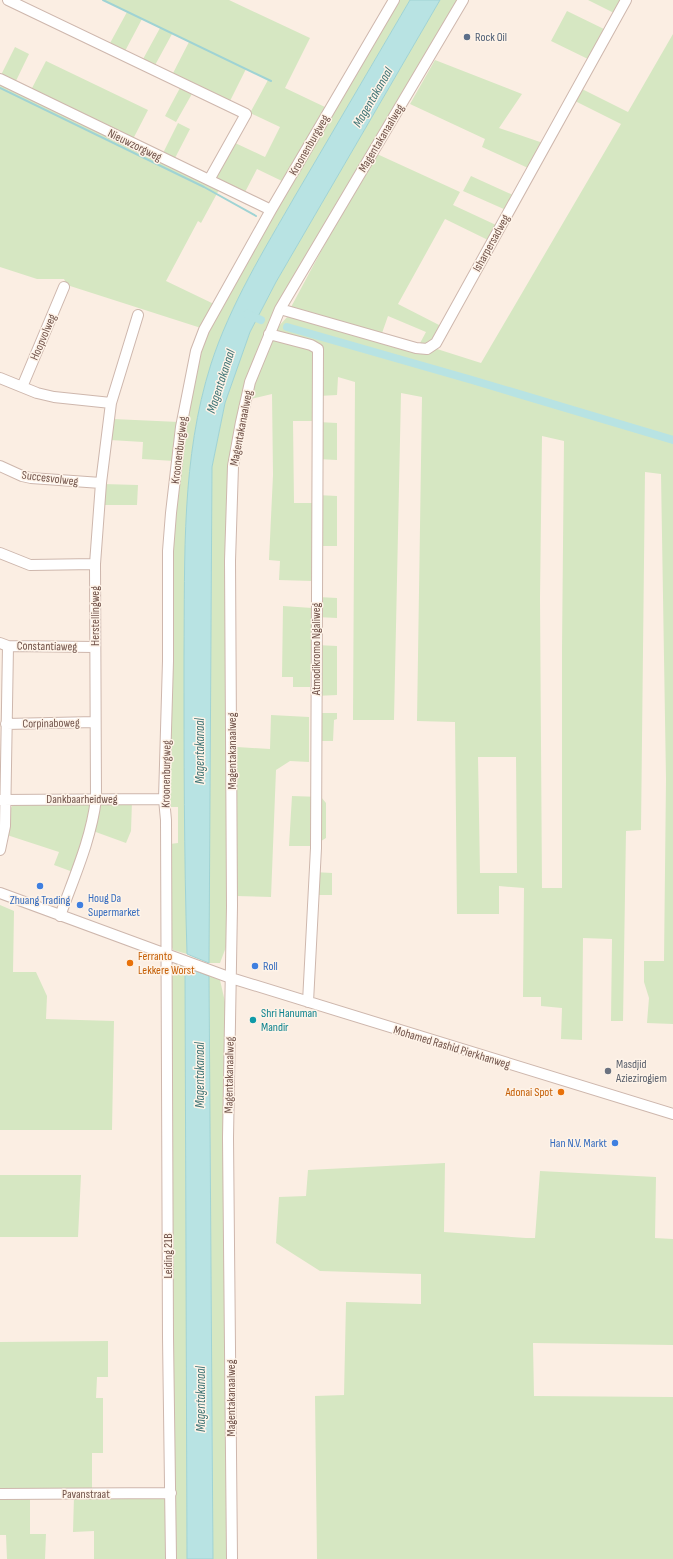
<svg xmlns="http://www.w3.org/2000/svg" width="673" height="1559" font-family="'Sofia Sans Condensed',sans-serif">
	<rect width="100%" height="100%" fill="#fbeee3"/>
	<path fill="#d6e7c2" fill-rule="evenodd" d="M 103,0 L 229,0 L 310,38 L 285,88 L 327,108 L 284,182 L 257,169 L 244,194 L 214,178 L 233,142 L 265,157 L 280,127 L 250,113 L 268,80 L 246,69 L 229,103 L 171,77 L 189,42 L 172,34 L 154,67 L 142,61 L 160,28 L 142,19 L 124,53 L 109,45 L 127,12 Z
		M 397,0 L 410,0 C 372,65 333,131 295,196 C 264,250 230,305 211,364 C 181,458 185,557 184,655 C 184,755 184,854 187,954 L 173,950 L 170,942 L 170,844 L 178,843 L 178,807 L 169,807 L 173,531 L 185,421 L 204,335 Z
		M 440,0 L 459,0 L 285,292 L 265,332 L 246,380 L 227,473 L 226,947 L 220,963 L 209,963 L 212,467 L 225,403 L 250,332 L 276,282 Z
		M 588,0 L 623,0 L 616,14 Z
		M 567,11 L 606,30 L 590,60 L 551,41 Z
		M 673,34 L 673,1024 L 647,1023 L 649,998 L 644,982 L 644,961 L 664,961 L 666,779 L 661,474 L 645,472 L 641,830 L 626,831 L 623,1021 L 611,1021 L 612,939 L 583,938 L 582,1040 L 561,1039 L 562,1008 L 541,1006 L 541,997 L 523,997 L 524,888 L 499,886 L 499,914 L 457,914 L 455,722 L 417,721 L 422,397 L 401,393 L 394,720 L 353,720 L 355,382 L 338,377 L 337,395 L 318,396 L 319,349 L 276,333 L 278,327 L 288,316 L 430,352 L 437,349 L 481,363 L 621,124 L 575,101 L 582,89 L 628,112 ZM 542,436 L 564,441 L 562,649 L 562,888 L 542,888 L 540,598 ZM 478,757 L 516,757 L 517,873 L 480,873 Z
		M 15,47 L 29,54 L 14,85 L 0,77 Z
		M 435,60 L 522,94 L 499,128 L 543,143 L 528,168 L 482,147 L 485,139 L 410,104 Z
		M 46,61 L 148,110 L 132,141 L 30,92 Z
		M 0,82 L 220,188 L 201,223 L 198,221 L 166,281 L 216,305 L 201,328 L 67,285 L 64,279 L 37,279 L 0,267 Z
		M 181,86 L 193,92 L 176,122 L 165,116 Z
		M 178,123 L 190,129 L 174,160 L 162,155 Z
		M 377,154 L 460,192 L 453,205 L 496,225 L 488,240 L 445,219 L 398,304 L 441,326 L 431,344 L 419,345 L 426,332 L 388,316 L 381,336 L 290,309 L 327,240 Z
		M 471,176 L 513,195 L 506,210 L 463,191 Z
		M 271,339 L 314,350 L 313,421 L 293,421 L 294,503 L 313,503 L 312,581 L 279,580 L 280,561 L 269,560 L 273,475 L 272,394 L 251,399 L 257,374 Z
		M 113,419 L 179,422 L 174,461 L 142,459 L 143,442 L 110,440 Z
		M 318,422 L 337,423 L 337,460 L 317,459 Z
		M 103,484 L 138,485 L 137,505 L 101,505 Z
		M 317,495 L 337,496 L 337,546 L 318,546 Z
		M 318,597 L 337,598 L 337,618 L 317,617 Z
		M 283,606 L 312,608 L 310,687 L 293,687 L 293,677 L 282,677 Z
		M 316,645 L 337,646 L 337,695 L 315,696 Z
		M 314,713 L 337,713 L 337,719 L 334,720 L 333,741 L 314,741 Z
		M 271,715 L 309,717 L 309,762 L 290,761 L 276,770 L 271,897 L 236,896 L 237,747 L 270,749 Z
		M 292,796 L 321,797 L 326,803 L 326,838 L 313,846 L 289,846 Z
		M 132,801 L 131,831 L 126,843 L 93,831 L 98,806 L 101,803 Z
		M 14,803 L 90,804 L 92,807 L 73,872 L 54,865 L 59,852 L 7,835 L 11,808 Z
		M 314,872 L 332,873 L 332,895 L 313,895 Z
		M 0,905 L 14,911 L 13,972 L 36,972 L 47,996 L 46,1019 L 114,1021 L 112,1130 L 0,1130 Z
		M 176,964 L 185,967 L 187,1559 L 175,1559 L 170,978 Z
		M 209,976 L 220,980 L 225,1002 L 226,1559 L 213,1559 Z
		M 445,1163 L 444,1232 L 526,1238 L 535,1238 L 540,1171 L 656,1177 L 655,1238 L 673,1239 L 673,1345 L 533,1343 L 534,1396 L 673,1397 L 673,1559 L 317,1559 L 315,1396 L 344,1395 L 346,1302 L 421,1304 L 421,1274 L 320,1271 L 276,1243 L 279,1197 L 306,1196 L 308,1170 Z
		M 0,1175 L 81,1175 L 78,1237 L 0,1237 Z
		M 108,1341 L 108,1377 L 97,1377 L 96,1398 L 103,1398 L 103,1453 L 92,1453 L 92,1492 L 0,1492 L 0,1342 Z
		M 74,1496 L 166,1496 L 169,1559 L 94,1559 L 94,1531 L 73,1532 Z
		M 0,1497 L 30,1497 L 30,1534 L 46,1534 L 45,1559 L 7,1559 L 6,1535 L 0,1535 Z"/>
	<path fill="#b8e3e3" stroke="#9fd3d4" d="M 410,0 L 440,0 L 276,282 L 250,332 L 225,403 L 212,467 L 209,963 L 187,954 C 184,854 184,755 184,655 C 185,557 181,458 211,364 C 230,305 264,250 295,196 C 333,131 372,65 410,0 Z
		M 185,967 L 209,976 L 213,1559 L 187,1559 Z"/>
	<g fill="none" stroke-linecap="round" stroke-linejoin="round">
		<path stroke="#9fd3d4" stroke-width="2" d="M 103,0 L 271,81
			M 0,88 L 204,187 L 256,216"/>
		<path stroke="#b8e3e3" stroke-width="8" d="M 247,314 L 261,320
			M 287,327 L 472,380 L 673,440"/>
		<defs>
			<path id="minor" d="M 8,0 L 246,114 L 209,180
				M 0,79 L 271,210
				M 280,309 L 416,348 L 427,349 L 436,343 L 626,0
				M 269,334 L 311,345 L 318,349 L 316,848 L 308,1002
				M 0,378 L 37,393 L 54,397 L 111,403
				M 22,387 L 64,287
				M 0,466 L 22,476 L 31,478 L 101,483
				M 0,553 L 30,565 L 95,564
				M 0,643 L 8,646 L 95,647
				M 6,724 L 95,722
				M 0,800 L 164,799
				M 0,850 L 5,826 L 8,646
				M 0,893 L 231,978 L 673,1114
				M 60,916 C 74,877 91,840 96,799 L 95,564 L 101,483 L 111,403 L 138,315
				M 0,1494 L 171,1493
				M 171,1559 L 168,1337 L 166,820 L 164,799 L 168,661 L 168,551 L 171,513 L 181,427 L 196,351 L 204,330 L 271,210 L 394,0
				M 232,1559 L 228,1138 L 232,906 L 230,561 L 233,466 L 241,422 L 250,382 L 280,309 L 463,0"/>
		</defs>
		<use href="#minor" stroke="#ceb7ad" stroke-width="12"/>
		<use href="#minor" stroke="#fff" stroke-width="10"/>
	</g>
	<circle fill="#5c6f8a" stroke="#fef3e8" stroke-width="1.5" cx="467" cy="37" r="4"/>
	<g fill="#3f7fe0" stroke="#fef3e8" stroke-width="1.5">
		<circle cx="40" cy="886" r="4"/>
		<circle cx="80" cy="905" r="4"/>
		<circle cx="255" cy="966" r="4"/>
		<circle cx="615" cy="1143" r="4"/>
	</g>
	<g fill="#e8710a" stroke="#fef3e8" stroke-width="1.5">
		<circle cx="130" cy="963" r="4"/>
		<circle cx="561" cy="1092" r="4"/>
	</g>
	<circle fill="#0f9aa8" stroke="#fef3e8" stroke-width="1.5" cx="253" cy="1020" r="4"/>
	<circle fill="#6b7280" stroke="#fef3e8" stroke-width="1.5" cx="608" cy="1071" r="4"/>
	<g text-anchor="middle" stroke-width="3" stroke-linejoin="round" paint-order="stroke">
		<g font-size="12" fill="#4e5e75" stroke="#fef3e8" text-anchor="start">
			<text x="475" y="41">Rock Oil</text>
		</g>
		<g font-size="12" fill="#71534a" stroke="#fef3e8">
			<text transform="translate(381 138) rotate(-59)" y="4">Magentakanaalweg</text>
			<text transform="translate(135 145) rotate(26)" y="4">Nieuwzorgweg</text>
			<text transform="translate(309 145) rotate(-60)" y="4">Kroonenburgweg</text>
			<text transform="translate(491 243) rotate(-61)" y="4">Isharpersadweg</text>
			<text transform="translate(43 337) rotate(-67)" y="4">Hoopvolweg</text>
			<text transform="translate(241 428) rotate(-79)" y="4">Magentakanaalweg</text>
			<text transform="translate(179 450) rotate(-83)" y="4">Kroonenburgweg</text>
			<text transform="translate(50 478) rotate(7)" y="4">Succesvolweg</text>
			<text transform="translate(95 616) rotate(-90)" y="4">Herstellingweg</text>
			<text transform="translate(47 646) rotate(1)" y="4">Constantiaweg</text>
			<text transform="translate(316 649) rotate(-90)" y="4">Atmodikromo Ngaliweg</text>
			<text transform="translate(51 723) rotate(-1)" y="4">Corpinaboweg</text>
			<text transform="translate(232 751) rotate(-90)" y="4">Magentakanaalweg</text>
			<text transform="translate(166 774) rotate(-89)" y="4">Kroonenburgweg</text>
			<text x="82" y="803">Dankbaarheidweg</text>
			<text transform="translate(452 1047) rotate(17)" y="4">Mohamed Rashid Pierkhanweg</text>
			<text transform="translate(229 1075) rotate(-89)" y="4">Magentakanaalweg</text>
			<text transform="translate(168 1256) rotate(-90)" y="4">Leiding 21B</text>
			<text transform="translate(231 1398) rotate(-90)" y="4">Magentakanaalweg</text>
			<text x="86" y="1498">Pavanstraat</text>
		</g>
		<g font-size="12" fill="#366cbe" stroke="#fef3e8" text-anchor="start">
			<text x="88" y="902">Houg Da<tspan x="88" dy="14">Supermarket</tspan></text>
			<text x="40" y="904" text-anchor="middle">Zhuang Trading</text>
			<text x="263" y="970">Roll</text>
			<text x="607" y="1147" text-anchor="end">Han N.V. Markt</text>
		</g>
		<g font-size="12" fill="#c56008" stroke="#fef3e8" text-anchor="start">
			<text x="138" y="960">Ferranto<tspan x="138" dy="14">Lekkere Worst</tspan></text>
			<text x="553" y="1096" text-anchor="end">Adonai Spot</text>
		</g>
		<g font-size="12" fill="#0d838f" stroke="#fef3e8" text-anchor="start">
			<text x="261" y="1017">Shri Hanuman<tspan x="261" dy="14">Mandir</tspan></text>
		</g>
		<g font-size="12" fill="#5b616d" stroke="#fef3e8" text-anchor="start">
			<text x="616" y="1068">Masdjid<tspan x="616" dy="14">Aziezirogiem</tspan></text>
		</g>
		<g font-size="13" font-style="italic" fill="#407576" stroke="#fef3e8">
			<text transform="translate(372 97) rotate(-60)" y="5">Magentakanaal</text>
			<text transform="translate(220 381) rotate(-72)" y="5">Magentakanaal</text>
			<text transform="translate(199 751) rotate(-90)" y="5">Magentakanaal</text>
			<text transform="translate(199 1075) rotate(-90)" y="5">Magentakanaal</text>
			<text transform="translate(200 1399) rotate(-90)" y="5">Magentakanaal</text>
		</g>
	</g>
</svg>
